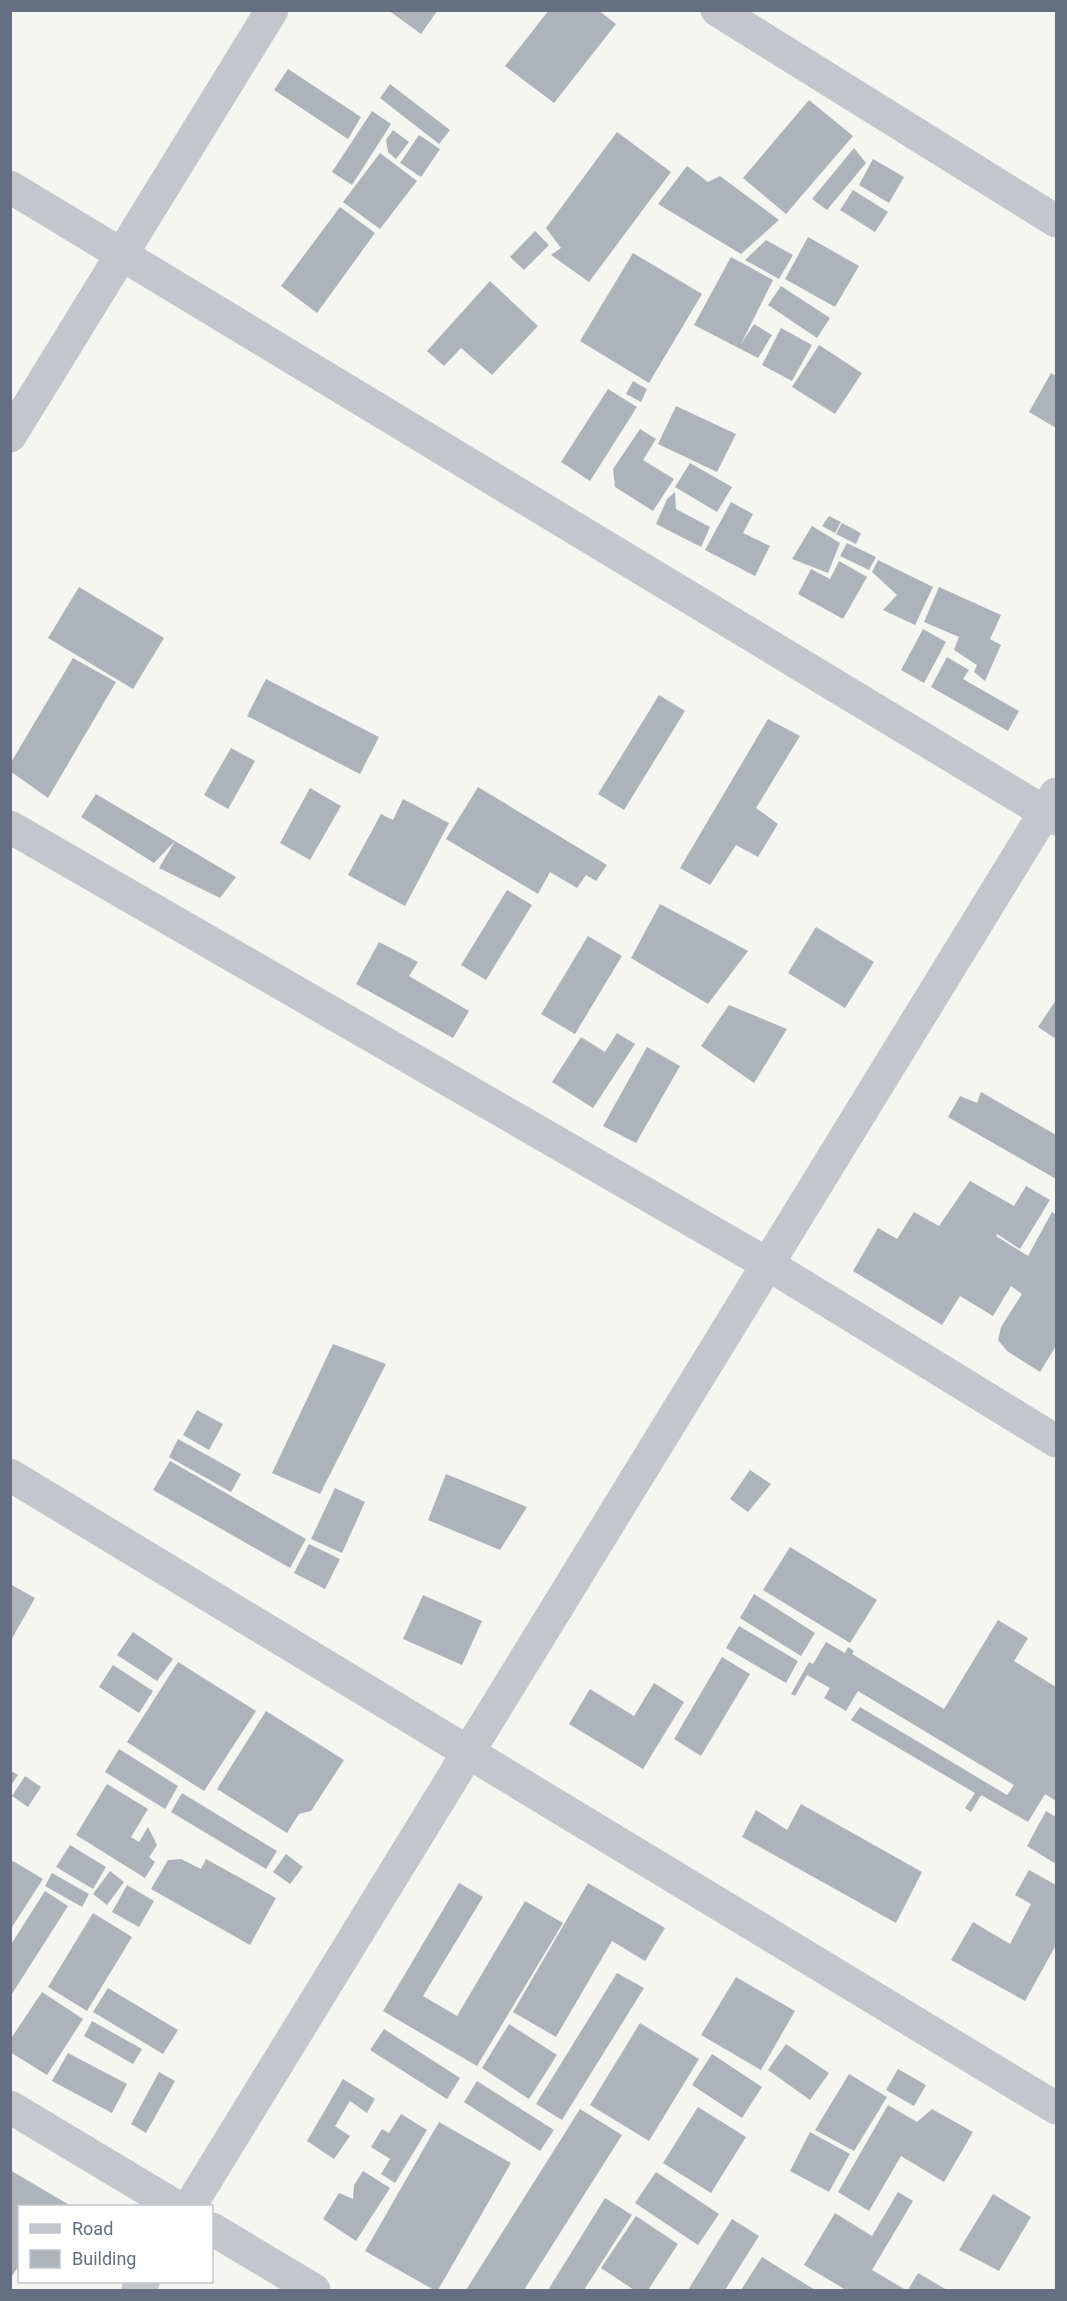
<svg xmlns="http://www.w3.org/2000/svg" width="1067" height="2301" font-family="Roboto,sans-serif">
	<rect width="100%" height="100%" fill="#f5f6f2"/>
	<path fill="#aeb3ba" d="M 388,10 L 438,10 L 421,34 Z
		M 549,10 L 598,10 L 616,24 L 554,103 L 505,66 Z
		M 288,69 L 361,117 L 348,139 L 274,90 Z
		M 390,84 L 450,130 L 439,144 L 380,98 Z
		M 809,100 L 853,136 L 786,214 L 743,178 Z
		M 372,111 L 391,124 L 352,185 L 332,172 Z
		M 393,130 L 409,142 L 396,159 L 388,152 L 386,140 Z
		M 617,132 L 671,172 L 589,282 L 551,255 L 561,248 L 546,228 Z
		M 419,135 L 440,149 L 421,177 L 400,163 Z
		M 854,148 L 866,163 L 827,210 L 812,199 Z
		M 380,153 L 417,181 L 380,229 L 343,202 Z
		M 873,159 L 904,177 L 889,203 L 859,185 Z
		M 687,166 L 708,182 L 720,176 L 779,220 L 741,254 L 658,204 Z
		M 853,190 L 888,212 L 875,232 L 840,210 Z
		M 340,207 L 375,233 L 317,313 L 281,286 Z
		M 535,231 L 549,245 L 524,270 L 510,257 Z
		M 808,237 L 859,266 L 835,307 L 785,279 Z
		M 766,240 L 793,255 L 779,279 L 745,260 Z
		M 633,253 L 702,294 L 649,383 L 580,341 Z
		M 731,257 L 773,280 L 741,344 L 754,324 L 772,335 L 758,358 L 694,325 Z
		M 490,281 L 538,326 L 492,375 L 461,348 L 444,366 L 427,351 Z
		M 781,286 L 830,318 L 817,338 L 768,305 Z
		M 781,328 L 812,345 L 792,381 L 762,365 Z
		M 819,345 L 862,373 L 835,414 L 792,387 Z
		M 1051,373 L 1056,376 L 1056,428 L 1029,412 Z
		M 633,381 L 647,389 L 641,402 L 626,394 Z
		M 608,389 L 637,407 L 590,481 L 561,462 Z
		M 676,406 L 736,434 L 717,472 L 658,444 Z
		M 640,429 L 656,439 L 643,460 L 674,479 L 653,511 L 615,487 L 613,469 Z
		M 690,463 L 732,487 L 717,512 L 675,487 Z
		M 675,492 L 676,509 L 710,527 L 701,547 L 656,524 L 667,499 Z
		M 731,502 L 753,514 L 743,533 L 770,546 L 755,576 L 705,550 Z
		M 829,516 L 841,522 L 835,533 L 822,526 Z
		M 842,523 L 861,533 L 856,544 L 836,534 Z
		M 812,526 L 840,543 L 828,573 L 792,559 Z
		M 847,543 L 876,557 L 869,570 L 840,556 Z
		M 878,560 L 933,587 L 915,625 L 883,610 L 897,595 L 872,572 Z
		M 839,561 L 867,577 L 843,619 L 798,594 L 811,569 L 830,579 Z
		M 79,587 L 164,638 L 133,689 L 48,638 Z
		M 939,587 L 1001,615 L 990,639 L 1001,645 L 985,681 L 974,672 L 977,665 L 954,650 L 959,637 L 924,622 Z
		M 923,629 L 946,642 L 924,683 L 901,670 Z
		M 947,657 L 969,670 L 963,679 L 1019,711 L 1008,731 L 931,687 Z
		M 73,658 L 116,682 L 48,798 L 10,771 L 10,764 Z
		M 266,679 L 379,737 L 360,774 L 247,716 Z
		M 659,695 L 685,711 L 624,810 L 598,794 Z
		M 768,719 L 800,736 L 756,808 L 778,824 L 758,857 L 736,845 L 710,885 L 680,868 Z
		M 231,748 L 255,761 L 228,809 L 204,795 Z
		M 478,787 L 607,865 L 596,881 L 586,875 L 577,888 L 550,872 L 538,894 L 446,839 Z
		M 310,788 L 341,806 L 310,860 L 280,843 Z
		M 96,794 L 175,841 L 236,877 L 220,898 L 159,868 L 175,841 L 154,863 L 81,817 Z
		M 403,799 L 449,823 L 405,906 L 348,875 L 381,814 L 393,820 Z
		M 507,890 L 532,905 L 486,980 L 461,965 Z
		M 660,904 L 748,951 L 708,1004 L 631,958 Z
		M 816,927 L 874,962 L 845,1008 L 788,973 Z
		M 588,936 L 622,956 L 575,1034 L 541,1014 Z
		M 379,942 L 418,962 L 409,976 L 469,1011 L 453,1038 L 356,984 Z
		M 1056,1000 L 1056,1039 L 1038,1027 Z
		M 729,1005 L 787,1029 L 754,1083 L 701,1046 Z
		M 617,1033 L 635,1044 L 593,1108 L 552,1082 L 581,1037 L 605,1052 Z
		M 647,1047 L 680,1066 L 636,1143 L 603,1126 Z
		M 981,1092 L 1056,1135 L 1056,1179 L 948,1117 L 960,1096 L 977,1103 Z
		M 970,1181 L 1014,1206 L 1026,1186 L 1050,1200 L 1020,1249 L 997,1234 L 996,1236 L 1028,1256 L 1052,1212 L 1056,1215 L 1056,1346 L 1040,1372 L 1007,1351 L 998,1340 L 1001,1327 L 1022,1294 L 1011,1286 L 993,1316 L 960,1296 L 942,1325 L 853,1271 L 878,1228 L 897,1239 L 914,1212 L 939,1226 Z
		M 333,1344 L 386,1364 L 320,1494 L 272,1473 Z
		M 197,1410 L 223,1424 L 209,1450 L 183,1435 Z
		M 178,1439 L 241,1474 L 231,1492 L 169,1457 Z
		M 170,1461 L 306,1539 L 290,1568 L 153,1490 Z
		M 750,1470 L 771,1484 L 748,1512 L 730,1499 Z
		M 446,1474 L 527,1507 L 500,1550 L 428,1520 Z
		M 335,1488 L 365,1502 L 342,1553 L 311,1539 Z
		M 309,1544 L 340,1559 L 325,1589 L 294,1573 Z
		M 790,1547 L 877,1600 L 850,1643 L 763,1590 Z
		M 10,1584 L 35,1598 L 10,1642 Z
		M 754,1594 L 815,1633 L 801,1656 L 740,1618 Z
		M 423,1595 L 482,1621 L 462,1665 L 403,1639 Z
		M 998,1620 L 1028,1638 L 1014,1661 L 1056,1687 L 1056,1801 L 1045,1794 L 1028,1822 L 981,1795 L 971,1812 L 965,1808 L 975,1793 L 851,1720 L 860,1707 L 1007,1795 L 1014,1785 L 858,1691 L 846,1711 L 824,1698 L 830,1688 L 807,1675 L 795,1696 L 791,1694 L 809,1662 L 813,1664 L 826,1642 L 845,1653 L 848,1647 L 854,1651 L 852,1654 L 944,1709 Z
		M 739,1626 L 798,1661 L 786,1683 L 726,1648 Z
		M 133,1632 L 173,1659 L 157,1681 L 117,1655 Z
		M 722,1657 L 750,1674 L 701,1756 L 674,1739 Z
		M 178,1662 L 256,1711 L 204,1791 L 127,1742 Z
		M 113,1665 L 153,1691 L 139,1713 L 99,1687 Z
		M 654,1683 L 684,1702 L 643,1769 L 569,1724 L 590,1689 L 634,1716 Z
		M 266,1711 L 344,1760 L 311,1811 L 299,1814 L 287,1833 L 217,1789 Z
		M 119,1749 L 178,1786 L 165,1809 L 105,1772 Z
		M 10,1770 L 18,1775 L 10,1787 Z
		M 25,1776 L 41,1787 L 28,1807 L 12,1796 Z
		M 107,1784 L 148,1809 L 131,1837 L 139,1842 L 148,1827 L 157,1845 L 149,1857 L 155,1862 L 145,1878 L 76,1835 Z
		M 182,1793 L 277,1851 L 266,1869 L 171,1812 Z
		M 801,1804 L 922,1872 L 896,1923 L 742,1837 L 756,1810 L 787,1830 Z
		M 1046,1811 L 1056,1817 L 1056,1864 L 1027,1846 Z
		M 70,1845 L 106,1867 L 93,1889 L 56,1867 Z
		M 286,1854 L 303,1867 L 290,1884 L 273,1872 Z
		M 181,1859 L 201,1869 L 206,1859 L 276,1898 L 250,1945 L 151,1889 L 168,1860 Z
		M 13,1861 L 43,1879 L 10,1930 L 10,1865 Z
		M 1029,1870 L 1056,1885 L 1056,1945 L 1025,2001 L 951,1960 L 973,1922 L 1010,1944 L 1031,1904 L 1015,1895 Z
		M 110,1871 L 124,1882 L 107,1905 L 93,1894 Z
		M 52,1873 L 89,1894 L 82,1907 L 45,1886 Z
		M 459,1883 L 483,1897 L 423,1996 L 457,2016 L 525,1901 L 563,1923 L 477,2066 L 383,2011 Z
		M 588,1883 L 665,1928 L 645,1961 L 612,1941 L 556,2037 L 513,2012 Z
		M 127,1885 L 154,1901 L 139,1927 L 112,1912 Z
		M 45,1891 L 68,1906 L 10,1997 L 10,1946 Z
		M 93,1913 L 132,1937 L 87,2011 L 48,1987 Z
		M 617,1973 L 644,1988 L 562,2120 L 536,2104 Z
		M 736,1977 L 795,2011 L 761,2070 L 701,2035 Z
		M 108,1988 L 178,2030 L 163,2054 L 93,2012 Z
		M 42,1992 L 83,2019 L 47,2075 L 10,2052 L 10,2040 Z
		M 92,2021 L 142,2049 L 133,2064 L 84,2036 Z
		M 640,2023 L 699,2059 L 649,2141 L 590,2105 Z
		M 509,2024 L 557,2055 L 529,2099 L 482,2068 Z
		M 384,2029 L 460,2078 L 447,2099 L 370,2050 Z
		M 786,2044 L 829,2073 L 810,2100 L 768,2070 Z
		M 68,2053 L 127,2084 L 112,2113 L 52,2081 Z
		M 712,2054 L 762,2087 L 742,2118 L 692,2085 Z
		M 898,2069 L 926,2085 L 914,2106 L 886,2090 Z
		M 159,2072 L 175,2081 L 146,2133 L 131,2124 Z
		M 849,2074 L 887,2097 L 854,2151 L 815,2130 Z
		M 343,2079 L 375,2099 L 367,2113 L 350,2101 L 335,2126 L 350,2136 L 334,2159 L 307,2141 Z
		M 477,2081 L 554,2130 L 540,2151 L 464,2102 Z
		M 888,2105 L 917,2122 L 932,2109 L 973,2132 L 944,2182 L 901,2156 L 869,2211 L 838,2192 Z
		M 698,2107 L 746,2137 L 711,2193 L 663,2163 Z
		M 580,2109 L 622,2135 L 524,2290 L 466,2290 Z
		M 401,2114 L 427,2130 L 395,2183 L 381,2174 L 390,2159 L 371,2147 L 382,2129 L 389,2133 Z
		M 439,2122 L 511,2163 L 438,2290 L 434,2290 L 365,2251 Z
		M 810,2132 L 850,2154 L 829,2192 L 790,2171 Z
		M 10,2170 L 71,2206 L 20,2206 L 20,2264 L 10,2279 Z
		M 363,2171 L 390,2188 L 356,2241 L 323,2219 L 339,2193 L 353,2199 L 354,2185 Z
		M 656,2172 L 719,2214 L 698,2245 L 635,2203 Z
		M 898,2192 L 913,2201 L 872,2270 L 906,2290 L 846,2290 L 804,2265 L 835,2213 L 872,2236 Z
		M 993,2194 L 1031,2217 L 999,2271 L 959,2250 Z
		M 605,2198 L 632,2215 L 584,2290 L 548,2290 Z
		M 636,2216 L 678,2244 L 648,2290 L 634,2290 L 601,2268 Z
		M 732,2219 L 759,2236 L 725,2290 L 688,2290 Z
		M 762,2257 L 815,2290 L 741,2290 Z
		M 918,2273 L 947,2290 L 908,2290 Z"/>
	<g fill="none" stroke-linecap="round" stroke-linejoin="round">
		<path stroke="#c3c6ca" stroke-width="33" d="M 717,10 L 1056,221
			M 10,187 L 1056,819
			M 10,436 L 272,10
			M 10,827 L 769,1265 L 1056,1441
			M 10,1475 L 1056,2108
			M 10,2107 L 175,2206
			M 190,2206 L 1056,794
			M 212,2229 L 314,2290
			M 138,2290 L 143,2282"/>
	</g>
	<rect width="1067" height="2301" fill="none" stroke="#656f83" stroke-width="24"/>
	<rect x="18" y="2205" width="195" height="78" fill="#ffffff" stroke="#c1c5cd" stroke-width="1.5"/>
	<rect x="30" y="2224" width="30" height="9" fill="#c3c6ca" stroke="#c1c5cd" stroke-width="1.5"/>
	<text x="72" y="2235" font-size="18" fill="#656f83">Road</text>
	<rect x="30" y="2250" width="30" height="18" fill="#aeb3ba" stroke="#c1c5cd" stroke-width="1.5"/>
	<text x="72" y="2265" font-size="18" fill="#656f83">Building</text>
</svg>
